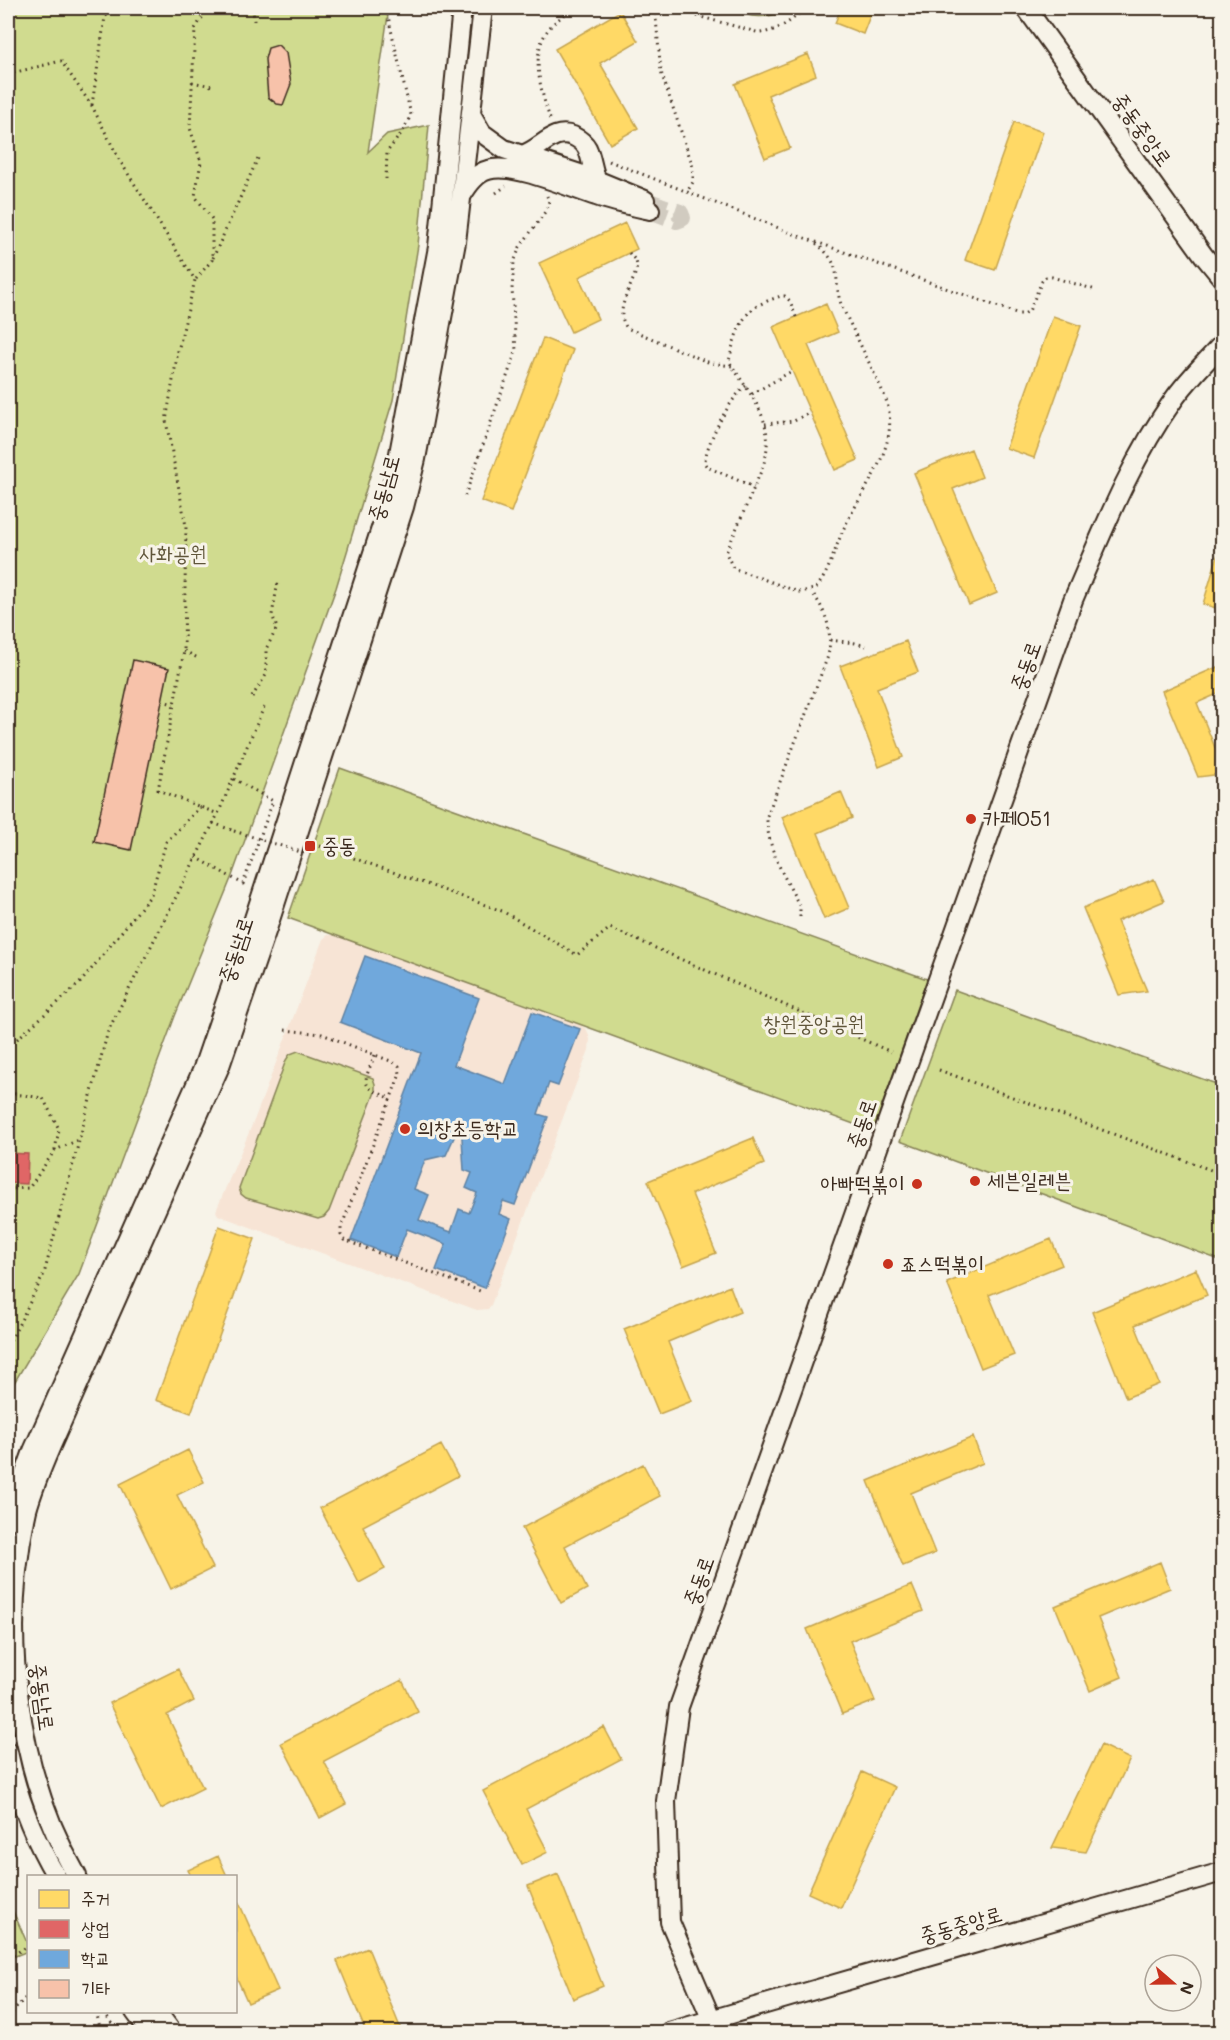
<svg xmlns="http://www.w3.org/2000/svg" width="1230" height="2040" font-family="Mali,'Poor Story',sans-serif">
	<rect width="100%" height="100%" fill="#f7f3e8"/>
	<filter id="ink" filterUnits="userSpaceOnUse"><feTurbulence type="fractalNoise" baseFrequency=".0167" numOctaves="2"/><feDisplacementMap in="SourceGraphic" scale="12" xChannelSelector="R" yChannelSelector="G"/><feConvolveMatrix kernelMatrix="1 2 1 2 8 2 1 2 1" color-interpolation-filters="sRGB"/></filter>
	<g filter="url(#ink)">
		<path fill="#f7e4d5" d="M 328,935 L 335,935 L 579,1024 L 587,1030 L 590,1039 L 589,1050 L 491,1305 L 488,1309 L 477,1310 L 223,1217 L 218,1215 L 216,1211 L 255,1118 L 323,939 Z"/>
		<path fill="#d0db8f" stroke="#868256" stroke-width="1.5" d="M 8,8 L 389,8 L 368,152 L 387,134 L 429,125 L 418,245 L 393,400 L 336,588 L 232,876 L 175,1016 L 79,1274 L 8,1393 Z
			M 731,8 L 793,8 C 772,18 751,21 731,8 Z
			M 340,768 L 927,979 L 873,1131 L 288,918 Z
			M 955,990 L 1222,1086 L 1222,1261 L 900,1141 Z
			M 298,1051 L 373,1078 L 375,1084 L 375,1092 L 329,1211 L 324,1217 L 318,1219 L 246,1198 L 241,1194 L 239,1188 L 286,1060 L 290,1054 Z
			M 8,1900 L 28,1945 L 28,1951 L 8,1959 Z"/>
		<path fill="#ffd966" stroke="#c4a450" stroke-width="1.5" d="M 841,8 L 873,8 L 863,34 L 835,23 Z
			M 620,11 L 638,41 L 600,63 L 638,128 L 610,144 L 555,49 Z
			M 808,54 L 816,75 L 768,95 L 790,148 L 765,158 L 735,84 Z
			M 1014,122 L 1043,132 L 995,270 L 965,260 Z
			M 625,223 L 637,249 L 579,277 L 598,319 L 571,332 L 539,263 Z
			M 826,304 L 838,332 L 808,345 L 858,460 L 835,470 L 773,327 Z
			M 1053,316 L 1081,326 L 1034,458 L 1006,448 Z
			M 543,338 L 573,350 L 511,512 L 481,501 Z
			M 971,449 L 982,477 L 953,489 L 997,593 L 969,605 L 914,473 Z
			M 1222,541 L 1222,610 L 1203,604 Z
			M 906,641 L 918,672 L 877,688 L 903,757 L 879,767 L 840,666 Z
			M 1222,665 L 1222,692 L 1197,703 L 1222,765 L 1222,774 L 1198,777 L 1162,691 Z
			M 841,792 L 852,818 L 818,833 L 849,908 L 824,919 L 782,817 Z
			M 1154,879 L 1164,901 L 1117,921 L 1147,991 L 1119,995 L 1083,908 Z
			M 753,1138 L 764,1164 L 692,1194 L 716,1253 L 683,1266 L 648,1181 Z
			M 219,1226 L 255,1239 L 191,1413 L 156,1400 Z
			M 1051,1239 L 1062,1265 L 989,1295 L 1014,1355 L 981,1368 L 947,1283 Z
			M 1196,1269 L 1207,1295 L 1135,1325 L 1159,1384 L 1126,1398 L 1092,1312 Z
			M 730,1286 L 740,1312 L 668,1342 L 692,1401 L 659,1414 L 624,1329 Z
			M 973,1437 L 983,1463 L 911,1493 L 935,1553 L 903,1566 L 868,1481 Z
			M 441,1445 L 458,1476 L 363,1526 L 385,1569 L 359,1583 L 320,1508 Z
			M 188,1450 L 204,1482 L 177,1495 L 213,1568 L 171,1589 L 120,1484 Z
			M 643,1464 L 660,1496 L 565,1546 L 587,1589 L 561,1603 L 522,1528 Z
			M 1160,1562 L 1170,1588 L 1098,1618 L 1122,1677 L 1090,1691 L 1055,1606 Z
			M 912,1585 L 923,1611 L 850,1641 L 875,1701 L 842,1714 L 807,1629 Z
			M 178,1669 L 194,1701 L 167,1715 L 203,1788 L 161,1809 L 109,1703 Z
			M 402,1680 L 418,1712 L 324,1761 L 346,1804 L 320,1818 L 281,1743 Z
			M 604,1727 L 621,1759 L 526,1809 L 548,1852 L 522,1865 L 483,1791 Z
			M 1101,1745 L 1130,1759 L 1086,1852 L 1052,1848 Z
			M 862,1772 L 895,1787 L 841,1908 L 808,1893 Z
			M 218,1856 L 227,1876 L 191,1876 L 188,1870 Z
			M 558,1874 L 603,1986 L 573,1999 L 528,1886 Z
			M 236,1896 L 278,1990 L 248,2003 L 236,1976 Z
			M 368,1948 L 402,2032 L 366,2032 L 337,1961 Z"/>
		<path fill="#e06666" stroke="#ae5450" stroke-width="1.5" d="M 8,1153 L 28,1154 L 27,1184 L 8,1183 Z"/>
		<path fill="#6fa8dc" stroke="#5f82a3" stroke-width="1.5" fill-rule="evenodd" d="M 365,956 L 479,998 L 454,1065 L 505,1084 L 532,1012 L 580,1029 L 558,1086 L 549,1083 L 538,1114 L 548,1117 L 515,1205 L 503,1201 L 499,1214 L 511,1219 L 485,1288 L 436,1270 L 446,1244 L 407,1229 L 396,1257 L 351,1240 L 421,1053 L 340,1022 ZM 461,1122 L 464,1170 L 472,1173 L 466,1188 L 477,1193 L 469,1213 L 459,1209 L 451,1232 L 419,1220 L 429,1195 L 414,1189 L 425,1160 L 446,1155 Z"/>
		<path fill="#f7c2aa" stroke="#3b2a1e" stroke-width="1.5" d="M 278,45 L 286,53 L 291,84 L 283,105 L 277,104 L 268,97 L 265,59 L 268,48 Z
			M 133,660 L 169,668 L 131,850 L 94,842 Z"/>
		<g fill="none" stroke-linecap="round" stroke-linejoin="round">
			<path stroke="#d1cbc0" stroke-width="18" stroke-dasharray="18 9" stroke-linecap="butt" d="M 650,210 L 677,220 L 682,218 L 680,213 L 652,203"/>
			<defs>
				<path id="minor" d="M 1026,8 L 1204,256 L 1222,278
					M 471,114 L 482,133 L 504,149 L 589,177 L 645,200
					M 522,155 C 542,149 552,128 573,136 C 579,139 584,142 587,148 C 592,158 592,170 597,180
					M 462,195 C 468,185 476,173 488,170 C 513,162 570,188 596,196 C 613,202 632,206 650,210
					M 8,1521 L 33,1451 L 202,1071 L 250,931 L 386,513 L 397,464 L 438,247 L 462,8
					M 8,1752 C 17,1796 33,1837 56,1876
					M 77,1876 C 15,1768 0,1631 27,1510 C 33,1488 42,1467 51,1446 L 220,1066 L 268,926 L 404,507 L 416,459 L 456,242 L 483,8
					M 135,2012 L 150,2032
					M 157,2012 L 172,2032
					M 669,2032 L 1222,1872
					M 717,2032 L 670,1922 L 666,1801 L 679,1707 L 1073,600 C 1102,533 1131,459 1174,399 C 1188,379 1206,362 1222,344"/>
			</defs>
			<use href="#minor" stroke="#3b2a1e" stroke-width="22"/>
			<path stroke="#3b2a1e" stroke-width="3" stroke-dasharray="1.5 4.5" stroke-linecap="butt" d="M 253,8 L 254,21
				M 386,8 L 411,115 L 403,131 L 387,152 L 386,179
				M 655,8 L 661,72 L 693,167 L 693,182 L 687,192
				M 668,8 L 760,33 C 778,31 792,21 805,8
				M 655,9 L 663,8
				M 8,74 L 61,61 L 92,106 L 120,161 L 195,280 L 178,351 L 166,421 L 186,526 L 184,651 L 158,790 L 218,814
				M 192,82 L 212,86
				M 92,105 L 105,17 L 113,8
				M 550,119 C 535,73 525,29 579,8
				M 609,161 L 799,236 L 1019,314 L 1024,314 L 1029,311 L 1042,281 L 1046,277 L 1052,277 L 1096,290
				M 496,193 L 506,186
				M 629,253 L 636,261 L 637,265 C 635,286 612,308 627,328 L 710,363 L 732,366
				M 213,258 L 258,158
				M 196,279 L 212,260 L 212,219 L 195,196 L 201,162 L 190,128 L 195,29 L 208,8
				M 796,317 L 790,301 L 785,296 L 781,296 C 772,299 761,303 754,308 C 739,319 733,344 729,361 C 751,397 779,423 762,469 L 726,553 L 733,568 L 738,570 L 799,592 L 815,589 C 830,573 835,546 845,526 C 859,497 881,469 888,438 C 891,423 890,411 885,397 C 872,368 858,340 844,311 C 829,280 849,268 813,241
				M 746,386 C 731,396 704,446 705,464 L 707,467 L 754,487
				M 752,394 L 792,371
				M 765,424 L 794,421 L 810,412
				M 465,496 L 516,351 L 512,289 L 514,262 L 520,247 L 545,212 L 549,201 L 547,196
				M 830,640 L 855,643 L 866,646
				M 184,651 L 200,659
				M 252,697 L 266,675 L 266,649 L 277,628 L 272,615 L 278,582
				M 162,701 L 174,704
				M 213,823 L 234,831
				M 314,844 L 502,911 L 577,955 L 610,928 L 891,1052
				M 196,857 L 243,884 L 273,801 L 234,779
				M 800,917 L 800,907 C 786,879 766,848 767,816 L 828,656 C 833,630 826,611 811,591
				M 285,1030 L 322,1034 L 393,1062 L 399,1066 L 400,1074 L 341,1228 L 341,1235 L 344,1240 L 480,1291
				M 8,1047 L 81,982 L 151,895 L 166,842 L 201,806
				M 375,1055 C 363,1084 359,1085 390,1098
				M 939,1070 L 1222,1174
				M 8,1093 L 43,1098 L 59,1129 L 55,1150
				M 8,1189 L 29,1188 L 55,1150 L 79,1140
				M 8,1346 L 44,1274 L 108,1031 L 218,814 L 264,707
				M 8,1958 L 28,1946
				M 99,2012 L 97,2015 L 101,2032
				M 104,2012 L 118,2032
				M 8,2017 L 28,1995"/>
			<use href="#minor" stroke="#f7f3e8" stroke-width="18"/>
			<path stroke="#3b2a1e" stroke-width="3" stroke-dasharray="1.5 4.5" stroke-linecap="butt" d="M 234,831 L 304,853"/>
		</g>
	</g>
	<g fill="#c8321e" stroke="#f7f3e8" stroke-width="2">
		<circle cx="971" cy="819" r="6"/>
		<rect x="304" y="840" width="12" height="12" rx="3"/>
		<circle cx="405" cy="1129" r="6"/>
		<circle cx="975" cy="1181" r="6"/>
		<circle cx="917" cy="1184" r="6"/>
		<circle cx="888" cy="1264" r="6"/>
	</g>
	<g text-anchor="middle" stroke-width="6" stroke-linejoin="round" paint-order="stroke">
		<g font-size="21" fill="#3b2a1e" stroke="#f7f3e8">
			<text transform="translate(1142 130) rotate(54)" y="7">중동중앙로</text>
			<text transform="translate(384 488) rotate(-75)" y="7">중동남로</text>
			<text transform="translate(1026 666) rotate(-70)" y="7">중동로</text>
			<text transform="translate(236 950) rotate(-72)" y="7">중동남로</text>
			<text transform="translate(862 1124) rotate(-71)" y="7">중동로</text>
			<text transform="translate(699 1581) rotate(-70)" y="7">중동로</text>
			<text transform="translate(42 1697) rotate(82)" y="7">중동남로</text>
			<text transform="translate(961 1925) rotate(-16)" y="7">중동중앙로</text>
		</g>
		<g font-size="21" fill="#60563a" stroke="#f7f3e8">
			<text x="173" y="561">사화공원</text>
			<text x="814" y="1031">창원중앙공원</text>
		</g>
		<g font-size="21" fill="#3b2a1e" stroke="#f7f3e8" text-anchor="start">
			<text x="983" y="826">카페051</text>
			<text x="322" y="853">중동</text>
			<text x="417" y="1136">의창초등학교</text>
			<text x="987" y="1188">세븐일레븐</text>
			<text x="905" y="1191" text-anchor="end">아빠떡볶이</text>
			<text x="900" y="1271">죠스떡볶이</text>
		</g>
	</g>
	<rect width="1230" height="2040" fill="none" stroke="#f7f3e8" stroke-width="30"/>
	<rect x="15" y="15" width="1200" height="2010" fill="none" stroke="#3b2a1e" stroke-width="2" filter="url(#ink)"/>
	<rect x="27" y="1875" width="210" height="138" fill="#f7f3e8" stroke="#aca397" stroke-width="1.5"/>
	<rect x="39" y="1890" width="30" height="18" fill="#ffd966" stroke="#aca397" stroke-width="1.5"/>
	<text x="81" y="1905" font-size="18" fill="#3b2a1e">주거</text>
	<rect x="39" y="1920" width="30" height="18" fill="#e06666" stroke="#aca397" stroke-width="1.5"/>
	<text x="81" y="1935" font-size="18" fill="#3b2a1e">상업</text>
	<rect x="39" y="1950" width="30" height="18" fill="#6fa8dc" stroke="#aca397" stroke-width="1.5"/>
	<text x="81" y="1965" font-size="18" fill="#3b2a1e">학교</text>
	<rect x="39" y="1980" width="30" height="18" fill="#f7c2aa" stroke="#aca397" stroke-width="1.5"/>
	<text x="81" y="1995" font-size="18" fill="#3b2a1e">기타</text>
	<g transform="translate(1173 1983) rotate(110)"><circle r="28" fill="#f7f3e8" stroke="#aca397" stroke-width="1.5"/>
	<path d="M0-4.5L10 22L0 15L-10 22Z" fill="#c8321e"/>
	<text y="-9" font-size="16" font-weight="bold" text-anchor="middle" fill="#3b2a1e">N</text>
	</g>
</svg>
